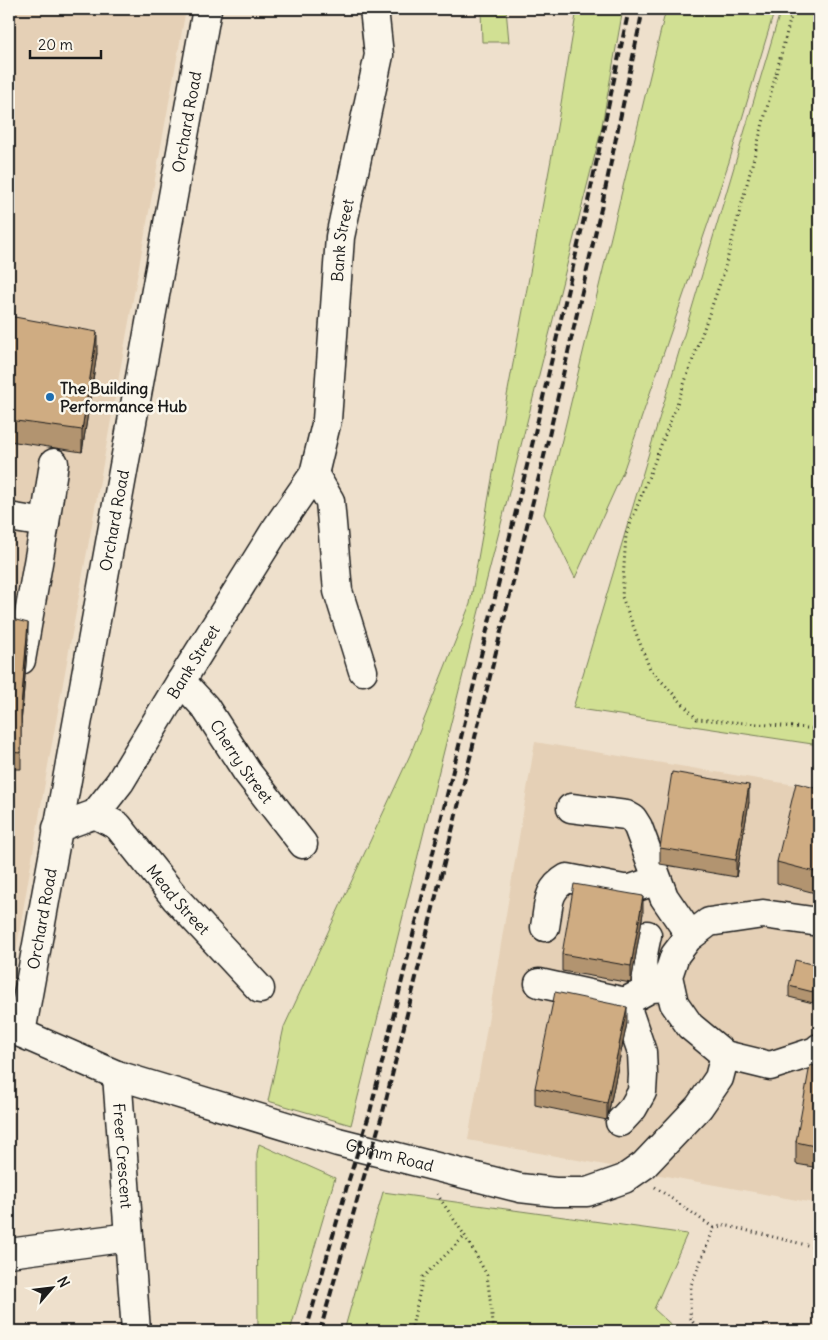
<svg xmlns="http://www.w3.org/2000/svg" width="828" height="1340" font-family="Delius,sans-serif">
	<rect width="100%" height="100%" fill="#eee0cc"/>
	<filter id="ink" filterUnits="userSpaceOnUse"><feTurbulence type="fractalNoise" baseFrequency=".02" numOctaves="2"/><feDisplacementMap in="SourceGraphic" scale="10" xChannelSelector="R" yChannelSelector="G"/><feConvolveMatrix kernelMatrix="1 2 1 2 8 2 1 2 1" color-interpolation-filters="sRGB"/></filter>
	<g filter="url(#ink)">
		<path fill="#e5d0b6" d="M 9,9 L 186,9 L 47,771 L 9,992 Z
			M 535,742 L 819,789 L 819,1204 L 468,1140 Z"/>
		<path fill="#d1e093" stroke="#767e58" d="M 481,9 L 506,9 L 509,42 L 482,42 Z
			M 577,9 L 623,9 L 601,131 L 474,630 L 351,1125 L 268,1101 L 284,1027 L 410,755 L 470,604 L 501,428 L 556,133 Z
			M 666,9 L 775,9 L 729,162 L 623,472 L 575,578 L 544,514 Z
			M 781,9 L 819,9 L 819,745 L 573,708 Z
			M 259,1144 L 335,1178 L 290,1331 L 258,1331 L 257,1154 Z
			M 383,1192 L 687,1234 L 654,1309 L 678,1331 L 344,1331 Z"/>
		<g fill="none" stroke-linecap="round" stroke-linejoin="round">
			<defs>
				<g id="minor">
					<path d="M 314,474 L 330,501 L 338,591 L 363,671"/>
					<path d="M 9,517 L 45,523"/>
					<path d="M 21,660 L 45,523 L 54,463"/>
					<path id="s1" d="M 181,681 L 205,707 L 247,772 L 303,844"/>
					<path d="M 571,808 L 626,815 L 633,819 L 638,827 L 664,897 L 690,935"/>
					<path id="s2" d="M 95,814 L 118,826 L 176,899 L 260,989"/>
					<path id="s3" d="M 57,828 L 95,814 L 120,782 L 181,681 L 276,529 L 314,474 L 327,420 L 340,237 L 379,55 L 374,9"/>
					<path d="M 819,922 L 763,914 L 709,922 L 688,938 L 675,955 L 668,976 L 674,1003 L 690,1026 L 725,1055 L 770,1066 L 816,1051 L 819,1048"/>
					<path d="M 545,927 C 549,906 546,890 567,878 L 623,889 L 631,889 L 657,880"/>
					<path d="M 647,935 C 643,954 637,972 651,988"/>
					<path d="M 539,983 L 625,1002"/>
					<path id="s4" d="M 9,1028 L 117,1075 L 338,1142 L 520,1188 L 555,1192 L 587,1192 L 624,1179 L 644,1165 L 699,1107 L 719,1078 L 725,1055"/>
					<path id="s5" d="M 21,1033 L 207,9"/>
					<path id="s6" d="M 117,1075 L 136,1331"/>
					<path d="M 620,1122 L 633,1108 L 642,1092 L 643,1075 L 642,1052 L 625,1002 L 651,988 L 670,987"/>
					<path d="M 9,1253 L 129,1237"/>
				</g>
			</defs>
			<use href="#minor" stroke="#1c1c1c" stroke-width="31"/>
			<path stroke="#1c1c1c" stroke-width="3" stroke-dasharray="1 4" stroke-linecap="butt" d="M 793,9 L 723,275 L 677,404 L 626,535 L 622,597 L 650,669 L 697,719 L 819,729
				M 655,1187 L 714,1228
				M 437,1194 L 465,1236 L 487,1275 L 494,1331
				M 714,1228 L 724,1225 L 819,1248
				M 411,1331 L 423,1277 L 465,1236
				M 699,1331 L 690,1318 L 691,1285 L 714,1228"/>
			<use href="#minor" stroke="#fbf7ec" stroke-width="28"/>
			<path stroke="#1c1c1c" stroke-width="4" stroke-dasharray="8 4" stroke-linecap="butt" d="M 306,1331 L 347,1186 L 370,1112 L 534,437 L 589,197 L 629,9
				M 320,1331 L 360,1190 L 382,1116 L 548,440 L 603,200 L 643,9"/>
		</g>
		<path fill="#b29470" stroke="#1c1c1c" d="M 9,316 L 97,353 L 82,452 L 9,441 Z
			M 9,637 L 28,639 L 21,724 L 21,769 L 9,769 Z
			M 819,789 L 819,894 L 777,883 L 777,862 Z
			M 749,802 L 736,877 L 660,864 L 660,848 Z
			M 643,913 L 631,983 L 562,971 L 562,954 Z
			M 819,977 L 813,1003 L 789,997 L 789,986 Z
			M 627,1023 L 607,1120 L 535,1105 L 535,1088 Z
			M 819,1067 L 819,1168 L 796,1164 L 796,1142 Z"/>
		<path fill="#91785b" stroke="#1c1c1c" d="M 97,332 L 97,353 L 82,452 L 82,430 Z
			M 28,623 L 28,639 L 21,724 L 21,707 Z
			M 749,785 L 749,802 L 736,877 L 736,860 Z
			M 643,896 L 643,913 L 631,983 L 631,966 Z
			M 819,966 L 819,977 L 813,1003 L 813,992 Z
			M 627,1007 L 627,1023 L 607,1120 L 607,1103 Z"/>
		<path fill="#cfac82" stroke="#1c1c1c" d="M 9,316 L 97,332 L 82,430 L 9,420 Z
			M 12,619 L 28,623 L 21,707 L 21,753 L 9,752 L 9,637 L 12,636 Z
			M 672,772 L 749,785 L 736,860 L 660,848 Z
			M 796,783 L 819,789 L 819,873 L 777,862 Z
			M 574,884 L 643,896 L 631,966 L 562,954 Z
			M 795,960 L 819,966 L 813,992 L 789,986 Z
			M 555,992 L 627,1007 L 607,1103 L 535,1088 Z
			M 810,1065 L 819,1067 L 819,1147 L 796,1142 Z"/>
	</g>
	<circle fill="#1f6fb2" stroke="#fbf7ec" stroke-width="2" cx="50" cy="397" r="5"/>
	<g text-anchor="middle" stroke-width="5" stroke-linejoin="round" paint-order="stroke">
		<g font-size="16" fill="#1c1c1c" stroke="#fbf7ec">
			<text dy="6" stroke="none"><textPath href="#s5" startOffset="926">Orchard Road</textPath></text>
			<text dy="6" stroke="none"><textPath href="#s3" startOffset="681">Bank Street</textPath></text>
			<text dy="6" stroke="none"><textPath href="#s5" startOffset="521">Orchard Road</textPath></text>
			<text dy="6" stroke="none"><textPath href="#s3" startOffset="222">Bank Street</textPath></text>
			<text dy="6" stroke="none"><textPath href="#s1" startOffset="101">Cherry Street</textPath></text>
			<text dy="6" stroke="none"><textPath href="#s2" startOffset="121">Mead Street</textPath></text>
			<text dy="6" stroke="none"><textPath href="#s5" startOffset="116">Orchard Road</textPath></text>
			<text dy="6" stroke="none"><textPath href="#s4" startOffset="402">Gomm Road</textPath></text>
			<text dy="6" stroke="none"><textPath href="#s6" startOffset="81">Freer Crescent</textPath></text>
		</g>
		<g font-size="16" font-weight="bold" fill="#1c1c1c" stroke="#fbf7ec" text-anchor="start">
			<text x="60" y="394">The Building<tspan x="60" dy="18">Performance Hub</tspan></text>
		</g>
	</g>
	<rect width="828" height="1340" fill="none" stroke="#fbf7ec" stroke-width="30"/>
	<rect x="15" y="15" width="798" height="1310" fill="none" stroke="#1c1c1c" stroke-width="2" filter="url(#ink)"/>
	<g transform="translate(52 1288) rotate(62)" stroke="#fbf7ec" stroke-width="4" paint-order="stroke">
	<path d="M0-4L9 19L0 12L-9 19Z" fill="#1c1c1c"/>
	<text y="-8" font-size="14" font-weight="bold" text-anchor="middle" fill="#1c1c1c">N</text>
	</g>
	<path d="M30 50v8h71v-8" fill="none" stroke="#1c1c1c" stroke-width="2.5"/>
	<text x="38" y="50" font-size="15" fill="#1c1c1c" stroke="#fbf7ec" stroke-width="4" paint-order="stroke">20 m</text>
</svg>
